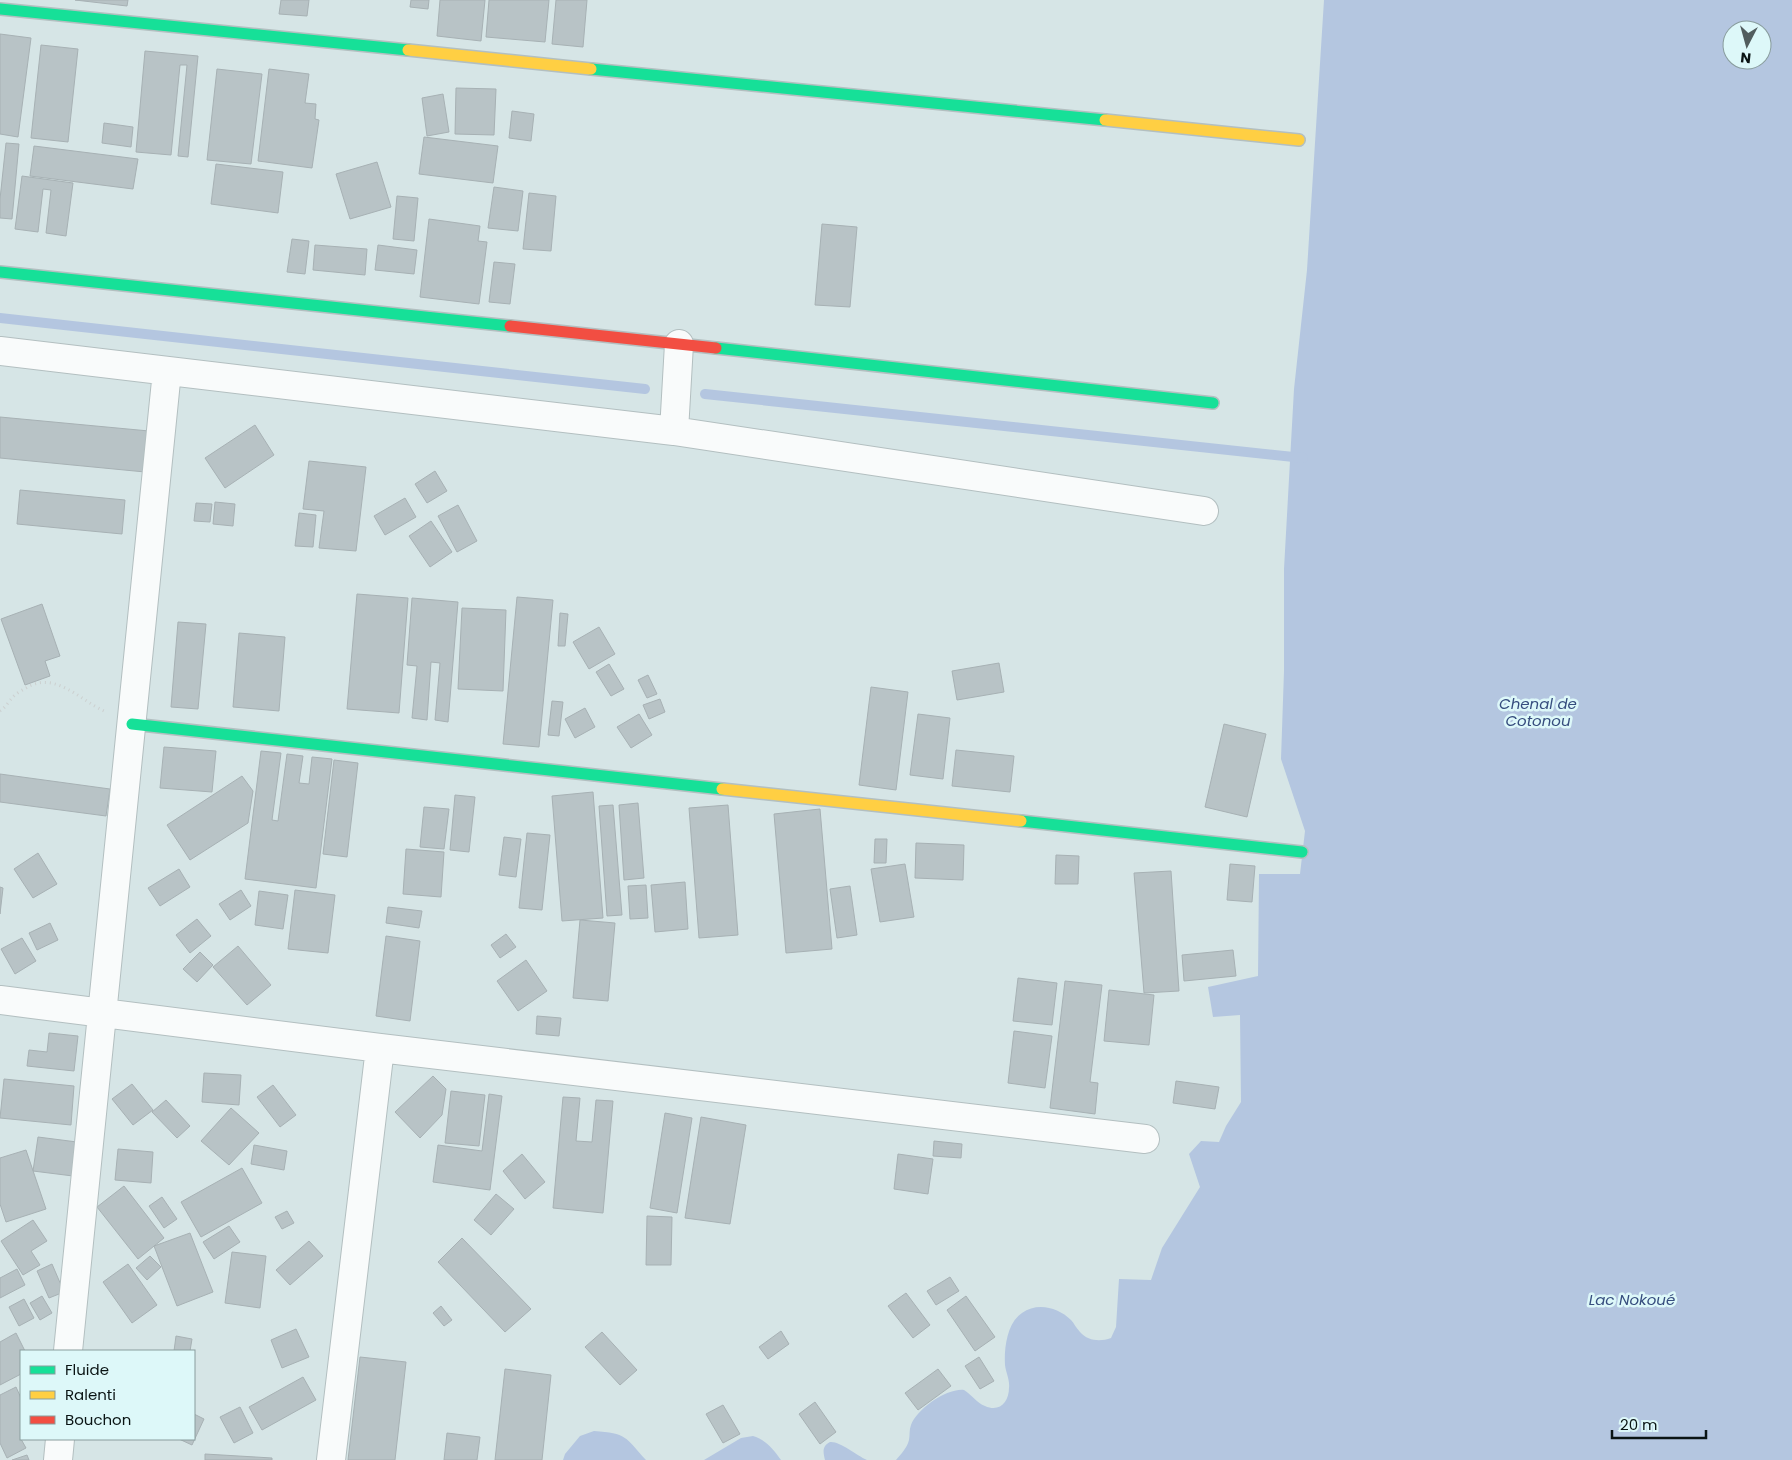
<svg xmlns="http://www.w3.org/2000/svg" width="1792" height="1460" font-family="Poppins,sans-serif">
	<rect width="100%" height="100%" fill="#d6e5e6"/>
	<path fill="#b4c6e0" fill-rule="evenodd" d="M 1324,0 L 1792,0 L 1792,1460 L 896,1460 C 901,1454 907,1448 909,1440 C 910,1435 909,1430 911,1425 C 917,1409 947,1388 964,1390 C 972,1395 977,1403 985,1406 C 1000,1413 1009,1401 1009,1388 C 1010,1380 1006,1373 1005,1365 C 1004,1348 1007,1323 1022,1313 C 1037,1302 1058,1307 1071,1320 C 1074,1323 1076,1328 1080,1332 C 1088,1341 1100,1342 1111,1338 L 1116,1327 L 1119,1279 L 1151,1280 L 1162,1248 L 1200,1187 L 1189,1154 L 1201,1141 L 1219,1142 L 1226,1126 L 1241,1102 L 1240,1015 L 1213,1017 L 1208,987 L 1258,976 L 1259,874 L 1300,874 L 1305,831 L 1281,759 L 1284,671 L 1284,569 L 1294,389 L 1307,270 ZM 1732,30 L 1762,30 L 1762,60 L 1732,60 Z
		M 594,1431 C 627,1433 625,1437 646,1460 L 563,1460 L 565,1454 L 580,1436 Z
		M 753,1436 C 766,1440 773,1449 781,1460 L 704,1460 L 741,1438 Z
		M 830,1442 C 840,1441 856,1455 867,1460 L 825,1460 C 823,1452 822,1446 830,1442 Z"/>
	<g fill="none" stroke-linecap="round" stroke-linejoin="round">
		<path stroke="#b4c6e0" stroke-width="10" d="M 0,318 L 645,389
			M 705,394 L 1303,458"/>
	</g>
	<path fill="#b8c3c6" stroke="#a7b1b4" d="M 75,0 L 128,0 L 127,6 Z
		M 281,0 L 309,0 L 307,16 L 279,14 Z
		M 411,0 L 429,0 L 428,9 L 410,7 Z
		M 440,0 L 485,0 L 481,41 L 437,36 Z
		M 489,0 L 549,0 L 545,42 L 486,37 Z
		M 556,0 L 587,0 L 583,47 L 552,44 Z
		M 0,34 L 31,38 L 18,137 L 0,134 Z
		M 41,45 L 78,49 L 68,142 L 31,138 Z
		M 145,51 L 198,56 L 188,157 L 178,156 L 187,65 L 180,65 L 171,155 L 136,152 Z
		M 217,69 L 262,74 L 251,164 L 207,160 Z
		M 269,69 L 309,74 L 305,103 L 316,104 L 315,119 L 319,120 L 312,168 L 258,161 Z
		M 456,88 L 496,89 L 494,135 L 455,134 Z
		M 443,94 L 449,132 L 427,136 L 422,98 Z
		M 512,111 L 534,114 L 531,141 L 509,138 Z
		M 104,123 L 133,127 L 131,147 L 102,143 Z
		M 424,137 L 498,146 L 493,183 L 419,174 Z
		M 6,143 L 19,144 L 12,219 L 0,218 L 0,199 Z
		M 34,146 L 138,159 L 133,189 L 30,176 Z
		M 377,162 L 391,207 L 350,219 L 336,174 Z
		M 216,164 L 283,172 L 278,213 L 211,204 Z
		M 22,176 L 73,183 L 66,236 L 46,233 L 51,190 L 43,189 L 38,232 L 15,229 Z
		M 494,187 L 523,191 L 518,231 L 488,228 Z
		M 529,193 L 556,196 L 551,251 L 523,249 Z
		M 397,196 L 418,198 L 414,241 L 393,239 Z
		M 429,219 L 480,226 L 478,241 L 487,242 L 479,304 L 420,297 Z
		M 822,224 L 857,227 L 850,307 L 815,305 Z
		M 292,239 L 309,241 L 305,274 L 287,272 Z
		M 315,245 L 367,249 L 365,275 L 313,270 Z
		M 378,245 L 417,250 L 414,274 L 375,270 Z
		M 494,262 L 515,264 L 510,304 L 489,302 Z
		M 0,417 L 149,431 L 145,472 L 0,458 Z
		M 255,425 L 274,455 L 225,488 L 205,458 Z
		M 309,461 L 366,467 L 356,551 L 319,548 L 324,511 L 303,509 Z
		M 435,471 L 447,491 L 427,503 L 415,484 Z
		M 20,490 L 125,500 L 122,534 L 17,524 Z
		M 405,498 L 416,517 L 385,535 L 374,516 Z
		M 215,502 L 235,504 L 233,526 L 213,524 Z
		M 196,503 L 212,504 L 210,522 L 194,521 Z
		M 458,505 L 477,541 L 457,552 L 438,516 Z
		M 299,513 L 316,515 L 313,547 L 295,546 Z
		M 431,521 L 452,552 L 430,567 L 409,536 Z
		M 357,594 L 408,598 L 399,713 L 347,709 Z
		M 517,597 L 553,600 L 539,747 L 503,744 Z
		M 412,598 L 458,602 L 448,722 L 435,720 L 440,663 L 431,662 L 427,720 L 412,718 L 417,666 L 407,665 Z
		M 42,604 L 60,656 L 45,661 L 50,676 L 25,685 L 1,619 Z
		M 462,608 L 506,610 L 503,691 L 458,689 Z
		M 560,613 L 568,614 L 565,646 L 558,646 Z
		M 178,622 L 206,624 L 198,709 L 171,707 Z
		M 599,627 L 615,654 L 589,669 L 573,642 Z
		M 239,633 L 285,637 L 279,711 L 233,707 Z
		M 999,663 L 1004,692 L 957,700 L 952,671 Z
		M 609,664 L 624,689 L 611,696 L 596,672 Z
		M 648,675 L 657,694 L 647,698 L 638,680 Z
		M 871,687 L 908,692 L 896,790 L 859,785 Z
		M 660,699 L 665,712 L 649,719 L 643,705 Z
		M 552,701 L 563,702 L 559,736 L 548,735 Z
		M 585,708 L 595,727 L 575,738 L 565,719 Z
		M 639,714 L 652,735 L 631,748 L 617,727 Z
		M 918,714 L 950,718 L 943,779 L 910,775 Z
		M 1224,724 L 1266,734 L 1247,817 L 1205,807 Z
		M 164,747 L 216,751 L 212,792 L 160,788 Z
		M 956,750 L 1014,756 L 1010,792 L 952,786 Z
		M 261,751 L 281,753 L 272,820 L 278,821 L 287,754 L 303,756 L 299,783 L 309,784 L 312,757 L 332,759 L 316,888 L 245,879 Z
		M 334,760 L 358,763 L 347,857 L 323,854 Z
		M 0,774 L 110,789 L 106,816 L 0,802 Z
		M 242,776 L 253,791 L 248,823 L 190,860 L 167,825 Z
		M 593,792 L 603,918 L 562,921 L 552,796 Z
		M 455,795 L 475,797 L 469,852 L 450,850 Z
		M 638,803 L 644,878 L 624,880 L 619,805 Z
		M 613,805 L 622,915 L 607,916 L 599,806 Z
		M 728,805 L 738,935 L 699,938 L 689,808 Z
		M 424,807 L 449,809 L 444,849 L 420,847 Z
		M 820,809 L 832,949 L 786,953 L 774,814 Z
		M 527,833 L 550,835 L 542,910 L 519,908 Z
		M 504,837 L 521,839 L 516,877 L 499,875 Z
		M 875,839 L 887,839 L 886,863 L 874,863 Z
		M 916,843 L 964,845 L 963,880 L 915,878 Z
		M 406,849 L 444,852 L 441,897 L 403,894 Z
		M 38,853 L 57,884 L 33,898 L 14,869 Z
		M 1056,855 L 1079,856 L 1078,884 L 1055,884 Z
		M 905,864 L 914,917 L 880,922 L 871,869 Z
		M 1230,864 L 1255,866 L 1252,902 L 1227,900 Z
		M 179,869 L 190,887 L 160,906 L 148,888 Z
		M 1171,871 L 1179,991 L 1144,993 L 1134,873 Z
		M 685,882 L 688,929 L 655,932 L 651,885 Z
		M 646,885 L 648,918 L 630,919 L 628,886 Z
		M 850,886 L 857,935 L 837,938 L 830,889 Z
		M 0,887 L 3,888 L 0,914 Z
		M 241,890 L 251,906 L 230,920 L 219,904 Z
		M 295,890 L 335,895 L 328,953 L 288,949 Z
		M 259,891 L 288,895 L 283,929 L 255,925 Z
		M 388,907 L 422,911 L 419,928 L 386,923 Z
		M 197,919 L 211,936 L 190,953 L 176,935 Z
		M 580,920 L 615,923 L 608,1001 L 573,998 Z
		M 50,923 L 58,940 L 37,950 L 29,933 Z
		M 506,934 L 516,947 L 500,958 L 491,945 Z
		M 386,936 L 420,941 L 410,1021 L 376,1016 Z
		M 22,938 L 36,961 L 15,974 L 1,949 Z
		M 238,946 L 271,985 L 247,1005 L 213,967 Z
		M 1233,950 L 1236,976 L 1184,981 L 1182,955 Z
		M 200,952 L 213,965 L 197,982 L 183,969 Z
		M 526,960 L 547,991 L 518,1011 L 497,981 Z
		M 1018,978 L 1057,983 L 1052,1025 L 1013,1021 Z
		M 1065,981 L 1102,985 L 1090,1082 L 1098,1083 L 1095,1114 L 1050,1108 Z
		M 1109,990 L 1154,995 L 1149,1045 L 1104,1041 Z
		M 537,1016 L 561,1018 L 559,1036 L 536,1034 Z
		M 1014,1031 L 1052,1036 L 1045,1088 L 1008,1083 Z
		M 49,1033 L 78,1036 L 74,1071 L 27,1066 L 29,1050 L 47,1052 Z
		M 204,1073 L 241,1075 L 239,1105 L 202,1102 Z
		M 433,1076 L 446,1089 L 442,1115 L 420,1138 L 395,1112 Z
		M 4,1079 L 74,1086 L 71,1125 L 0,1118 Z
		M 1176,1081 L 1219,1087 L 1215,1109 L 1173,1103 Z
		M 132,1084 L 153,1110 L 133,1125 L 112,1099 Z
		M 273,1085 L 296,1115 L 280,1127 L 257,1097 Z
		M 451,1091 L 485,1095 L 479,1146 L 445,1143 Z
		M 489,1094 L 502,1096 L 490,1190 L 433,1182 L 438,1145 L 482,1151 Z
		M 563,1097 L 580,1098 L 576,1141 L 592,1142 L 596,1100 L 613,1101 L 603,1213 L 553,1208 Z
		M 166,1100 L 190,1126 L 177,1138 L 152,1112 Z
		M 231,1108 L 259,1133 L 229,1165 L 201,1141 Z
		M 665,1113 L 692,1118 L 677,1213 L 650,1208 Z
		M 701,1117 L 746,1125 L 730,1224 L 685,1218 Z
		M 38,1137 L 77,1142 L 73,1176 L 33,1171 Z
		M 934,1141 L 962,1144 L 961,1158 L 933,1156 Z
		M 254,1145 L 287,1151 L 284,1170 L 251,1164 Z
		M 118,1149 L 153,1152 L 151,1183 L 115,1180 Z
		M 26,1150 L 46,1209 L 6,1222 L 0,1204 L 0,1158 Z
		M 522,1154 L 545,1182 L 525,1199 L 503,1171 Z
		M 898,1154 L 933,1159 L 928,1194 L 894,1189 Z
		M 242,1168 L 262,1203 L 201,1237 L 181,1202 Z
		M 124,1186 L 164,1238 L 138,1259 L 97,1207 Z
		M 496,1194 L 514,1209 L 491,1235 L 474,1220 Z
		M 162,1197 L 177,1219 L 164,1228 L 149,1206 Z
		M 287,1211 L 294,1223 L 282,1229 L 275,1217 Z
		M 647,1216 L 672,1217 L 671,1265 L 646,1265 Z
		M 33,1220 L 47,1241 L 31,1251 L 40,1265 L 23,1275 L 1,1241 Z
		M 229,1226 L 240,1242 L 214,1259 L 203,1242 Z
		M 190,1233 L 213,1292 L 177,1306 L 154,1246 Z
		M 462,1238 L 531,1309 L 505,1332 L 438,1262 Z
		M 309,1241 L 323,1256 L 290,1285 L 276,1270 Z
		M 232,1252 L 266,1256 L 260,1308 L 225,1303 Z
		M 150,1256 L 161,1267 L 147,1280 L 136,1268 Z
		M 52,1264 L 64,1292 L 49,1298 L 37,1271 Z
		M 128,1264 L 157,1305 L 132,1323 L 103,1282 Z
		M 17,1269 L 25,1285 L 0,1298 L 0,1278 Z
		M 950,1277 L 959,1291 L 936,1305 L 927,1291 Z
		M 906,1293 L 930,1325 L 913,1338 L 888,1306 Z
		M 42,1296 L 52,1313 L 40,1320 L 30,1303 Z
		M 966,1296 L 995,1337 L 975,1351 L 947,1310 Z
		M 24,1299 L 34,1318 L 19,1326 L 9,1307 Z
		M 441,1306 L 452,1320 L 444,1326 L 433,1313 Z
		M 296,1329 L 309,1357 L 282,1368 L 271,1340 Z
		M 781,1331 L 789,1344 L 768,1359 L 759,1347 Z
		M 602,1332 L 637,1370 L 620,1385 L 585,1347 Z
		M 16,1333 L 25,1351 L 21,1351 L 21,1374 L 0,1385 L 0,1342 Z
		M 176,1336 L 192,1339 L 190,1351 L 174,1351 Z
		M 360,1357 L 406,1362 L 395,1460 L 348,1460 Z
		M 979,1357 L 994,1381 L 980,1389 L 965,1366 Z
		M 505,1369 L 551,1375 L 542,1460 L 495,1460 Z
		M 938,1369 L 951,1386 L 918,1410 L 905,1393 Z
		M 303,1377 L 316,1400 L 262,1430 L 249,1407 Z
		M 16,1387 L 21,1398 L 21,1439 L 26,1448 L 7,1458 L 0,1443 L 0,1395 Z
		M 815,1402 L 836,1432 L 820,1444 L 799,1414 Z
		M 723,1405 L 740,1434 L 723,1443 L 706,1414 Z
		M 240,1407 L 253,1433 L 234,1443 L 220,1417 Z
		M 194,1414 L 204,1419 L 192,1445 L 179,1439 L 194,1439 Z
		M 447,1433 L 480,1437 L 477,1460 L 444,1460 Z
		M 205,1454 L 272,1458 L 272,1460 L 205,1460 Z
		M 27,1455 L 29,1460 L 12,1460 Z"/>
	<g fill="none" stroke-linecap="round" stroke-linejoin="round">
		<defs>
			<path id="street" d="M 0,351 L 674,431 L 1204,511
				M 674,431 L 679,344
				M 0,1000 L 380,1048 L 1145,1139
				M 68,1351 L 167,371
				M 58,1460 L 60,1439
				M 331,1460 L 380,1048"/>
			<path id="fast" d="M 0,9 L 408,50
				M 591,69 L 1105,120
				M 0,272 L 510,326
				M 716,348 L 1213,403
				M 132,724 L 722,789
				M 1021,821 L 1302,852"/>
			<path id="slow" d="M 408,50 L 591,69
				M 1105,120 L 1299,140
				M 722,789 L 1021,821"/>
			<path id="jam" d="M 510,326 L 716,348"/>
		</defs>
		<use href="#street" stroke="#b3bfc0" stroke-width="30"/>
		<use href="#fast" stroke="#b3bfc0" stroke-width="14"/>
		<use href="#slow" stroke="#b3bfc0" stroke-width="14"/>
		<use href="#jam" stroke="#b3bfc0" stroke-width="14"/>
		<path stroke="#ccd0d0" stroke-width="3" stroke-dasharray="1 4" stroke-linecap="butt" d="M 0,711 C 6,707 9,701 13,697 C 17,693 22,690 26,688 C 54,670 80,700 104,711"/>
		<use href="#street" stroke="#f9fbfb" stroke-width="28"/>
		<use href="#fast" stroke="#16e098" stroke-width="11"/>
		<use href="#slow" stroke="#ffcf43" stroke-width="11"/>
		<use href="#jam" stroke="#f24e42" stroke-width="11"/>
	</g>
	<g text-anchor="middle" stroke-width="5" stroke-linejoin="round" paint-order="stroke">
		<g font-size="15" font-style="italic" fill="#364d7e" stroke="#ddf8f9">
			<text x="1538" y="709">Chenal de<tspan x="1538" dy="17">Cotonou</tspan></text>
			<text x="1632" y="1305">Lac Nokoué</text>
		</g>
	</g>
	<rect x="20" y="1350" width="175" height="90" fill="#ddf8f9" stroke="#899d9d"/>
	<rect x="30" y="1366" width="25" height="8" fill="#16e098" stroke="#899d9d"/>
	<text x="65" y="1375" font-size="15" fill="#0a1414">Fluide</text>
	<rect x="30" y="1391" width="25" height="8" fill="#ffcf43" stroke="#899d9d"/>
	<text x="65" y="1400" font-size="15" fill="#0a1414">Ralenti</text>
	<rect x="30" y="1416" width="25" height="8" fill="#f24e42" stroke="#899d9d"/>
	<text x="65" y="1425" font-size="15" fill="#0a1414">Bouchon</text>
	<g transform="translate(1747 45) rotate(186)"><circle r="24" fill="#ddf8f9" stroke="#899d9d"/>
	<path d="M0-4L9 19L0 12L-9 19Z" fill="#515d5e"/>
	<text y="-8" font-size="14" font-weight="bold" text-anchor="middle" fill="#0a1414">N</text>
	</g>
	<path d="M1612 1430v8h94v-8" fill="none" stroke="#0a1414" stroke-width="2.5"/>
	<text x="1620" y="1430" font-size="15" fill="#0a1414" stroke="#ddf8f9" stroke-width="4" paint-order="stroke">20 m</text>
</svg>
